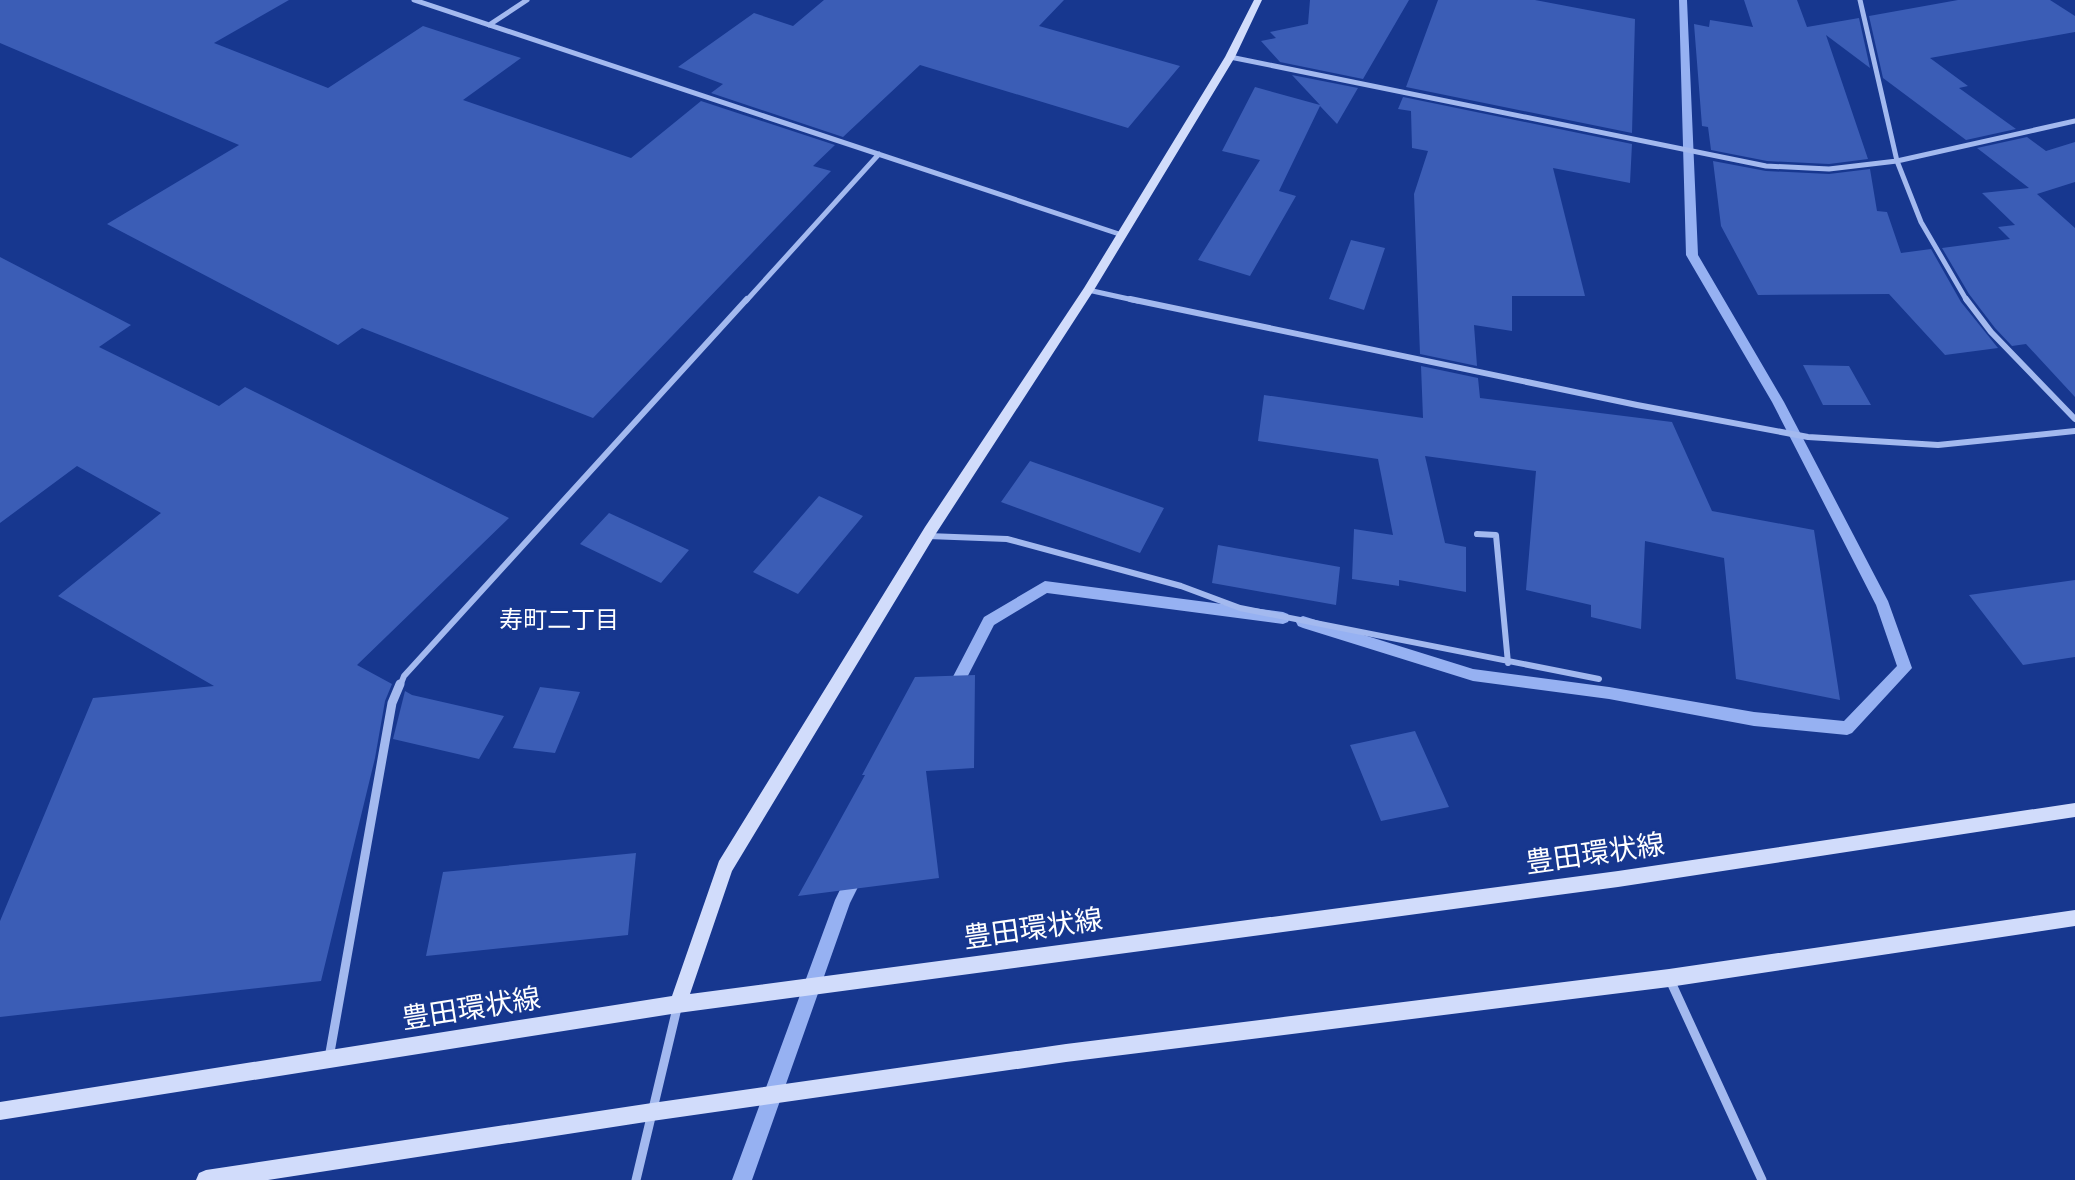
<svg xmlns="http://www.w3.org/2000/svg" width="2075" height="1180" font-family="'Open Sans','Noto Sans JP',sans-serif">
	<rect width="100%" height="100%" fill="#17378f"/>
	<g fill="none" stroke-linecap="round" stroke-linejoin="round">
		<path fill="#96b1f2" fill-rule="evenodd" d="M 1679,0 L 1687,0 L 1698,255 L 1784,402 L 1888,601 L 1912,668 L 1852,733 L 1847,735 L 1754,726 L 1609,699 L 1473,681 L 1303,628 L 1298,626 L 1296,622 L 1298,618 L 1303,616 L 1473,669 L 1609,687 L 1754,712 L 1844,721 L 1897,666 L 1876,605 L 1772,402 L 1686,255 Z
			M 1045,581 L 1283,612 L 1288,614 L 1290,618 L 1288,622 L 1283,624 L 1047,593 L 994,625 L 957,697 L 952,698 L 947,697 L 945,692 L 984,617 Z
			M 856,867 L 862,869 L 864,875 L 850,903 L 752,1180 L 732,1180 L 835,900 L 850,869 Z"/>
	</g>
	<path fill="#3b5db6" d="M 0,0 L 289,0 L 214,43 L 328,88 L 423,26 L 521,58 L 463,100 L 631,158 L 701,101 L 835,145 L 813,166 L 831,171 L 593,418 L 362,328 L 338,345 L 107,224 L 239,145 L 0,43 Z
		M 824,0 L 1064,0 L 1039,26 L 1180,66 L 1128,128 L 920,65 L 843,137 L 711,93 L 723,84 L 678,67 L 754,13 L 793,26 Z
		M 1310,0 L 1409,0 L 1363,79 L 1280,62 L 1261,41 L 1276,38 L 1270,32 L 1308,24 Z
		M 1438,0 L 1535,0 L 1635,19 L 1632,133 L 1406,87 Z
		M 1744,0 L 1797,0 L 1807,27 L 1859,18 L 1870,68 L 1826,35 L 1868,159 L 1829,164 L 1767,161 L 1711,150 L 1708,127 L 1702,126 L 1694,24 L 1709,27 L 1710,20 L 1753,27 Z
		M 1958,0 L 2050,0 L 2075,16 L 2075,32 L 1930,58 L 1968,86 L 1959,88 L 2016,129 L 1966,140 L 1883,78 L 1869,16 Z
		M 1292,75 L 1358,88 L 1337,124 L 1320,106 L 1279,191 L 1296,196 L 1250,276 L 1198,260 L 1260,160 L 1222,151 L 1255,87 L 1320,105 Z
		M 1403,97 L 1632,144 L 1630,183 L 1553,168 L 1585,296 L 1512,296 L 1512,331 L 1474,325 L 1477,366 L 1420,354 L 1414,194 L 1428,151 L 1412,148 L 1411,111 L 1398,109 Z
		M 2027,137 L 2046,151 L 2075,142 L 2075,182 L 2037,194 L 2075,228 L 2075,397 L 2026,344 L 2012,346 L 1995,328 L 1969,294 L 1942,248 L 2010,239 L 1998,227 L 2015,225 L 1982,193 L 2029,188 L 1977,148 Z
		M 1713,161 L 1766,171 L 1829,174 L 1870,169 L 1877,211 L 1887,212 L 1901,253 L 1931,249 L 1961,302 L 1998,348 L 1945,355 L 1889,294 L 1758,295 L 1721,226 Z
		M 1351,240 L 1385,248 L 1364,310 L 1329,299 Z
		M 0,257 L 131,325 L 99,347 L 219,406 L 245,387 L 509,518 L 357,665 L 392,684 L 385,701 L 375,758 L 321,981 L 0,1017 L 0,921 L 93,698 L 214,686 L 58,596 L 161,513 L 77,466 L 0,523 Z
		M 1803,365 L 1849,366 L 1871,405 L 1823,405 Z
		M 1421,366 L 1478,378 L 1480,398 L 1672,422 L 1712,511 L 1814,530 L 1840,700 L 1736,679 L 1724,558 L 1645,541 L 1641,629 L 1591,617 L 1591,605 L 1526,590 L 1536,471 L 1425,456 L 1445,543 L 1466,547 L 1466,592 L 1399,580 L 1399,586 L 1352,579 L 1354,529 L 1393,535 L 1378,459 L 1258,441 L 1264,395 L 1423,418 Z
		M 1030,461 L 1164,508 L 1140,553 L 1001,502 Z
		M 819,496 L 863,516 L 798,594 L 753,572 Z
		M 609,513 L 689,550 L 661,583 L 580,544 Z
		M 1218,545 L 1340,567 L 1336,605 L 1212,583 Z
		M 2075,580 L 2075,657 L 2023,665 L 1969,595 Z
		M 975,675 L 974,768 L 926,771 L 939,878 L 798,896 L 865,775 L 862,775 L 915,677 Z
		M 540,687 L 580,692 L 555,753 L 513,748 Z
		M 405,691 L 412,695 L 504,716 L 479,759 L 393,739 Z
		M 1415,731 L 1449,807 L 1381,821 L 1350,745 Z
		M 636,853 L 628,935 L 426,956 L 443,872 Z"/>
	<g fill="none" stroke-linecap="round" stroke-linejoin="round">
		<path stroke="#a3b9ef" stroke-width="5" d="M 414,0 L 1119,234
			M 1860,0 L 1897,161 L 1921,222 L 1967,301
			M 489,25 L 527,0
			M 1230,57 L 1766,166 L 1829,169 L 1897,161 L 2075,121
			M 1088,290 L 1138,301
			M 746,301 L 879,154"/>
		<path stroke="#a3b9ef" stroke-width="6" d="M 1130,299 L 1637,405 L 1808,437 L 1938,445 L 2075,431
			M 1966,299 L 1991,332 L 2075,419
			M 1477,534 L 1496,535 L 1508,663
			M 928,536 L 1007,539 L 1181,586 L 1240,608 L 1599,679
			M 400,686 L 404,676 L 747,299"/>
		<path stroke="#a3b9ef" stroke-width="9" d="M 1670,980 L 1762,1180
			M 329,1058 L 392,703 L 400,684
			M 636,1180 L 678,1004"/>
		<path fill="#d1dcfb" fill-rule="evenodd" d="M 1254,0 L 1262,0 L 1235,57 L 1094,290 L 935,535 L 732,871 L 690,994 L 1618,871 L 2075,803 L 2075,817 L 1618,887 L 678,1013 L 0,1120 L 0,1102 L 672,996 L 719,861 L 925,527 L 1084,288 L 1225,57 Z
			M 2075,910 L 2075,926 L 1669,987 L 1066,1062 L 652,1121 L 268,1180 L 196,1180 L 199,1173 L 206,1170 L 652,1103 L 1066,1044 L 1669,969 Z"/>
	</g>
	<g text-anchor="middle" stroke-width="5" stroke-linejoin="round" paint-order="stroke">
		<g font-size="24" fill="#fff" stroke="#17378f">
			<text x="559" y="628">寿町二丁目</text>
		</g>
		<g font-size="28" fill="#fff" stroke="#17378f">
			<text transform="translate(1595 853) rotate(-8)" y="10">豊田環状線</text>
			<text transform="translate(1033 928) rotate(-8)" y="10">豊田環状線</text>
			<text transform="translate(471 1008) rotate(-9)" y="10">豊田環状線</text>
		</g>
	</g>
</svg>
